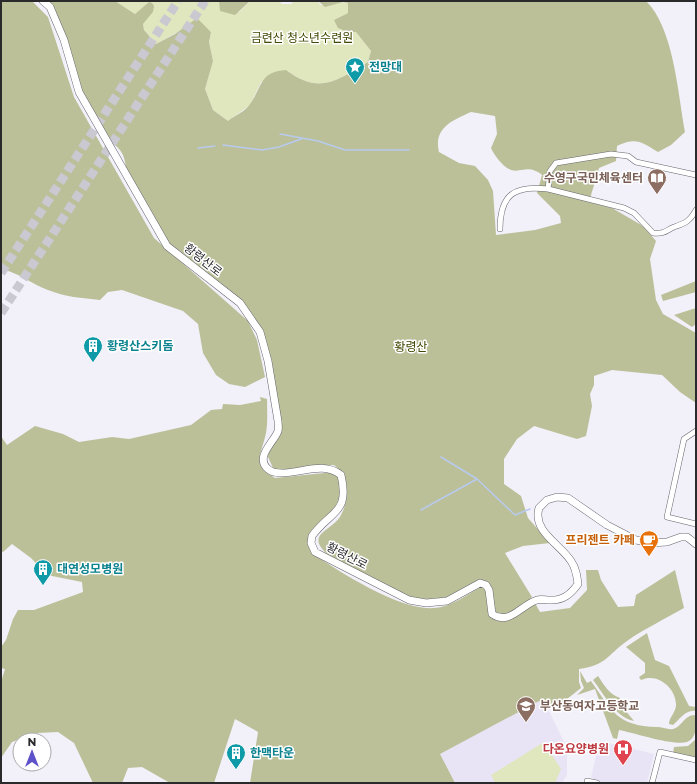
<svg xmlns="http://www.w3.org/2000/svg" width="697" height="784" font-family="Montserrat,'Noto Sans KR',sans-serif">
	<rect width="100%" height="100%" fill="#f2f0f9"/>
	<path fill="#e8e4f5" d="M 543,699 L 567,748 L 567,775 L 562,783 L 455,783 L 439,754 Z
		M 600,741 L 654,754 L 647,783 L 606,783 L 594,780 L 591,777 Z"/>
	<path fill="#e0e6be" d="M 115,1 L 219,1 L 219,5 L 239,12 L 250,1 L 279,1 L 282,4 L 291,4 L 294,1 L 318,1 L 320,5 C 329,5 341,1 348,3 L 348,13 L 334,20 L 348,32 L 356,32 L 371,51 L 368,62 C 337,81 319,95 286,70 L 261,82 L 250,105 L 228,121 L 213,110 L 205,89 L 213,61 L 209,42 L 211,32 L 203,25 L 181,30 L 156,44 L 144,30 L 143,24 L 153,12 L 149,3 L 135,14 Z
		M 544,742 L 561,769 L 555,783 L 495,783 L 491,775 Z"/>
	<path fill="#bbc099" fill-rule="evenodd" d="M 1,1 L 32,1 L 48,17 L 74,97 L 154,238 L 248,321 L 257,340 L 265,377 L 245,387 L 229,384 L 216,375 L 203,353 L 198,324 L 183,311 L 122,290 L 108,292 L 100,300 C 82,298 65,297 48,290 C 31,284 20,273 1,269 Z
		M 46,1 L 115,1 L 135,14 L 149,2 L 152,3 L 154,6 L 153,12 L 143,24 L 144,30 L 156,44 L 175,34 L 197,18 L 211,32 L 209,42 L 213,61 L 205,89 L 213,110 L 228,121 C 234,116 246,111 250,104 C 263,86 259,72 286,70 C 319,95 337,81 368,62 L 371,51 L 356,32 L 348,32 L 338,28 L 334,20 L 348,13 L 348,3 L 343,2 L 325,7 L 318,1 L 646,1 C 674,28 678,95 685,132 L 671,145 L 658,152 C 641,142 637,137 617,146 L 616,161 L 599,168 L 589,202 L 612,208 L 643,226 L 656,241 L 650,259 L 656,300 L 663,314 L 696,333 L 696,403 L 680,392 L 662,375 L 612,370 L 594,376 L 594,385 L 590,394 L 592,406 L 586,436 L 577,439 L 534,426 L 517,439 L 504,459 L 504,484 L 521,496 L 528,518 L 550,543 L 523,546 L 505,553 L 532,597 C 523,606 511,616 498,615 C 491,605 494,591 487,581 C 475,581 471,585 461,591 C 446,600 424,601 407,596 L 329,556 C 303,533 332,532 341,515 C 348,503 347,487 344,474 L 334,465 L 315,465 L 293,469 L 277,470 L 273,468 L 268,457 L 269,450 L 279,435 L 272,362 L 265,340 L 242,303 L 169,245 L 126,172 C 126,158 122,148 110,142 L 83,94 ZM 471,112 L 495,116 L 497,134 L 491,148 C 494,155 503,167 511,170 C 522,173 528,164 542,175 L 537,193 L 560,216 L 561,223 L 535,230 L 496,235 L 493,191 L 488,180 L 475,166 L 459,163 L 439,152 C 433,128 453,120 471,112 Z
		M 219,1 L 250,1 L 235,15 L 220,11 Z
		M 696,281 L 696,292 L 663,301 L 661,295 Z
		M 696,308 L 696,324 L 692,327 L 674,315 Z
		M 260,397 L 267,399 C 267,410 268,422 266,433 C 261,456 252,462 275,478 L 334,472 C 340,479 341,482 340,491 C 340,494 341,498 340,500 C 334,522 294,526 313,554 C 342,573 400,611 434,608 C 451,607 466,595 481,587 L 486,590 L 491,618 C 508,628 521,612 535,603 L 540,612 L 570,608 L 587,590 L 586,570 L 598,570 L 601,580 L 618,607 L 634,606 L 636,595 L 675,570 L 684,608 C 665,619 644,629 627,641 C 606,656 607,665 579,669 L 579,682 L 581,688 L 567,699 L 550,706 L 543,699 L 440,754 L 455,783 L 250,783 L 258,732 L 235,719 L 214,783 L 170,783 L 142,767 L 128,768 L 122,783 L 93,783 L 74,743 L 58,732 L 37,733 L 12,742 L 1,758 L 1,682 L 5,669 L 1,668 L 1,647 L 6,640 L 13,619 L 18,610 L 34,610 L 83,592 L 82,582 L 47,575 L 31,558 L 12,544 L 3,552 L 1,551 L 1,436 L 7,445 L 35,426 L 63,434 L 79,442 L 112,437 L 129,439 L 191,425 L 211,410 L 222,409 L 223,404 L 240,405 L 261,401 Z
		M 647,633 L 655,660 L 669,666 L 689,706 L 696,707 L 696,711 C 686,709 680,719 673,725 L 669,724 C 669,718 675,713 676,706 C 677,689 658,672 641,680 L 639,677 L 645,673 L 645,663 L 626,647 Z
		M 580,671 L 587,683 L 591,681 C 612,711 617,726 657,727 C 662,727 668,730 673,729 C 682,727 684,715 695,715 C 697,723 697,739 687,742 C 673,746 635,733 619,730 L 617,739 L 613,738 L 595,689 L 577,695 L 584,688 L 581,681 Z
		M 598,676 C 604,685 609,694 620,698 L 620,704 L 634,721 C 615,717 604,694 593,680 Z
		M 696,739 L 696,759 L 673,753 L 674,747 L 688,746 Z"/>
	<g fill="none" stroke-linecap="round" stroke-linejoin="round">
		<path stroke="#b8caee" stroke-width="1.5" d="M 280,134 L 318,141 L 345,150 L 409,150
			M 223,145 L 262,150 L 279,147 L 301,139
			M 198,148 L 215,146
			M 441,457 L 477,479 L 515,515 L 530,509
			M 421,510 L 477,479"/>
		<path stroke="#cac8d0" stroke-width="9" stroke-dasharray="9 4.5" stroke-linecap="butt" d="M 1,273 L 178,1
			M 1,313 L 205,1"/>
		<defs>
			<path id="street" d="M 548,189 L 624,208 L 634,213 L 653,233 C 665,234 665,231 674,227 C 686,223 690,221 696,210
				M 500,229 C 500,194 515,185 548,189 L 550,171 L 556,163 L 611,154 L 628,156 L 636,162 L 696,175
				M 696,431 L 684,439 L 667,517 L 696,524
				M 587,781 L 597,783
				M 652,783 L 660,752 L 696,760"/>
			<path id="secondary" d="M 43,1 L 50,7 L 64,40 L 79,92 L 167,246 L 240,303 L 260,332 L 268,361 L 278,421 C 278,424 279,428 278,431 C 275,441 254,457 268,469 C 271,472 278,473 282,473 C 302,473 324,461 341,475 C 350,514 331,510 312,536 L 311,543 L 315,552 L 409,600 L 426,603 L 447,601 L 480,583 L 486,585 L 489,590 L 492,614 C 509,626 521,605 537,600 C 540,599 546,600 549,600 C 563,601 571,594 578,584 C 577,576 576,568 571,561 C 560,544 532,531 539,508 L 547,500 L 557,497 L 568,498 L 607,525 L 636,540 L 651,543 L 667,542 L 681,537 L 687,537 L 696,544"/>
		</defs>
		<use href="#street" stroke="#67656d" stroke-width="6"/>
		<use href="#secondary" stroke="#67656d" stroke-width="8"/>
		<use href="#street" stroke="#fff" stroke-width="5"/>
		<use href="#secondary" stroke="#fff" stroke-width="7"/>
	</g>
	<defs>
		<symbol id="sight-pin" viewBox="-11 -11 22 30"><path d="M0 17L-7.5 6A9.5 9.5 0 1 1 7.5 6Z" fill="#0f9aa8" stroke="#fff"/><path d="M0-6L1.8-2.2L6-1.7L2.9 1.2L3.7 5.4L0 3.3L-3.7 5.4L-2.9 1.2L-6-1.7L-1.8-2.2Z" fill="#fff"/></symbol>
		<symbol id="library-pin" viewBox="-11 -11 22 30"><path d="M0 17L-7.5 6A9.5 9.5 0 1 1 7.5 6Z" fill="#8d6e63" stroke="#fff"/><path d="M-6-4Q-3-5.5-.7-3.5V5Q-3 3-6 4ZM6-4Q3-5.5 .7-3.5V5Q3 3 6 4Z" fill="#fff"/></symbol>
		<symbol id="building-pin" viewBox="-11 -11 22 30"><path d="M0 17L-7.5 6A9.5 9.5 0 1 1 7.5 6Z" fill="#0f9aa8" stroke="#fff"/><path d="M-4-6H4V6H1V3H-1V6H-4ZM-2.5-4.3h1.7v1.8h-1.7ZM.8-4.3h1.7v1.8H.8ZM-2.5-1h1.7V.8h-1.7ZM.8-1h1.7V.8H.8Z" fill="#fff"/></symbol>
		<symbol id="cafe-pin" viewBox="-11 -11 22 30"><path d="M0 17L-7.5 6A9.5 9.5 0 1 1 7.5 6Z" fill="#e8710a" stroke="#fff"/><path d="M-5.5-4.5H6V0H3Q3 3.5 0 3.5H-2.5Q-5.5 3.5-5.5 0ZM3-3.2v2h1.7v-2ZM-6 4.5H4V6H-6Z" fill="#fff"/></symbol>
		<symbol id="school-pin" viewBox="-11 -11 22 30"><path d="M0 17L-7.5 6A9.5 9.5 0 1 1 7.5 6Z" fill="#8d6e63" stroke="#fff"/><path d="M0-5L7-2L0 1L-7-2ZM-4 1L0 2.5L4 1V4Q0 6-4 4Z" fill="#fff"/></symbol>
		<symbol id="hospital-pin" viewBox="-11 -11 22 30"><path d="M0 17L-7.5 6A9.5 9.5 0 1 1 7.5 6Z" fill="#e0444e" stroke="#fff"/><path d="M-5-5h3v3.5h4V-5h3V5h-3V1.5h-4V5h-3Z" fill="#fff"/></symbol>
	</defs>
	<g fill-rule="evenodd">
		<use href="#sight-pin" x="344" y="56" width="22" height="30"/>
		<use href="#library-pin" x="646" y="167" width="22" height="30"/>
		<use href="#building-pin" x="82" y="335" width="22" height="30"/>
		<use href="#cafe-pin" x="638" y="529" width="22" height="30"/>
		<use href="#building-pin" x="32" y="558" width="22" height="30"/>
		<use href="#school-pin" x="515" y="695" width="22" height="30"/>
		<use href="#hospital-pin" x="612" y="738" width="22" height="30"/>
		<use href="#building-pin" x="225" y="742" width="22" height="30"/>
	</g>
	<g text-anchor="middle" stroke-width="3" stroke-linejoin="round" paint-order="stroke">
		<g font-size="12" fill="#434803" stroke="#fff">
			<text x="302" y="42">금련산 청소년수련원</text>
			<text x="411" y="351">황령산</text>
		</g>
		<g font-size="12" font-weight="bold" fill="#0d838f" stroke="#fff" text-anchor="start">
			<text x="369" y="71">전망대</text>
			<text x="107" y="350">황령산스키돔</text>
			<text x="57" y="573">대연성모병원</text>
			<text x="250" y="757">한맥타운</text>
		</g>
		<g font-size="12" font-weight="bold" fill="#785e54" stroke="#fff" text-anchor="end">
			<text x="643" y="182">수영구국민체육센터</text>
			<text x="540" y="710" text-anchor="start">부산동여자고등학교</text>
		</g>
		<g font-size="12" fill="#2a2a2d" stroke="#fff">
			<text transform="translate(203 260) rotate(38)" y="4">황령산로</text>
			<text transform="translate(347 556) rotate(27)" y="4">황령산로</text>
		</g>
		<g font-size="12" font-weight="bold" fill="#c56008" stroke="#fff" text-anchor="end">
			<text x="635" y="544">프리젠트 카페</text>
		</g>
		<g font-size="12" font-weight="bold" fill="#be3a42" stroke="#fff" text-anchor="end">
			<text x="609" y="753">다온요양병원</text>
		</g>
	</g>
	<rect width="697" height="784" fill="none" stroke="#2a2a2d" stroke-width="4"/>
	<g transform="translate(32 752)"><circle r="19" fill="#ffffff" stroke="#aaaaab"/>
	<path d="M0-3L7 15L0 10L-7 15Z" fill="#5d52ca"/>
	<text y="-6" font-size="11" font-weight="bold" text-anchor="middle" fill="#2a2a2d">N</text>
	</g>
</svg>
